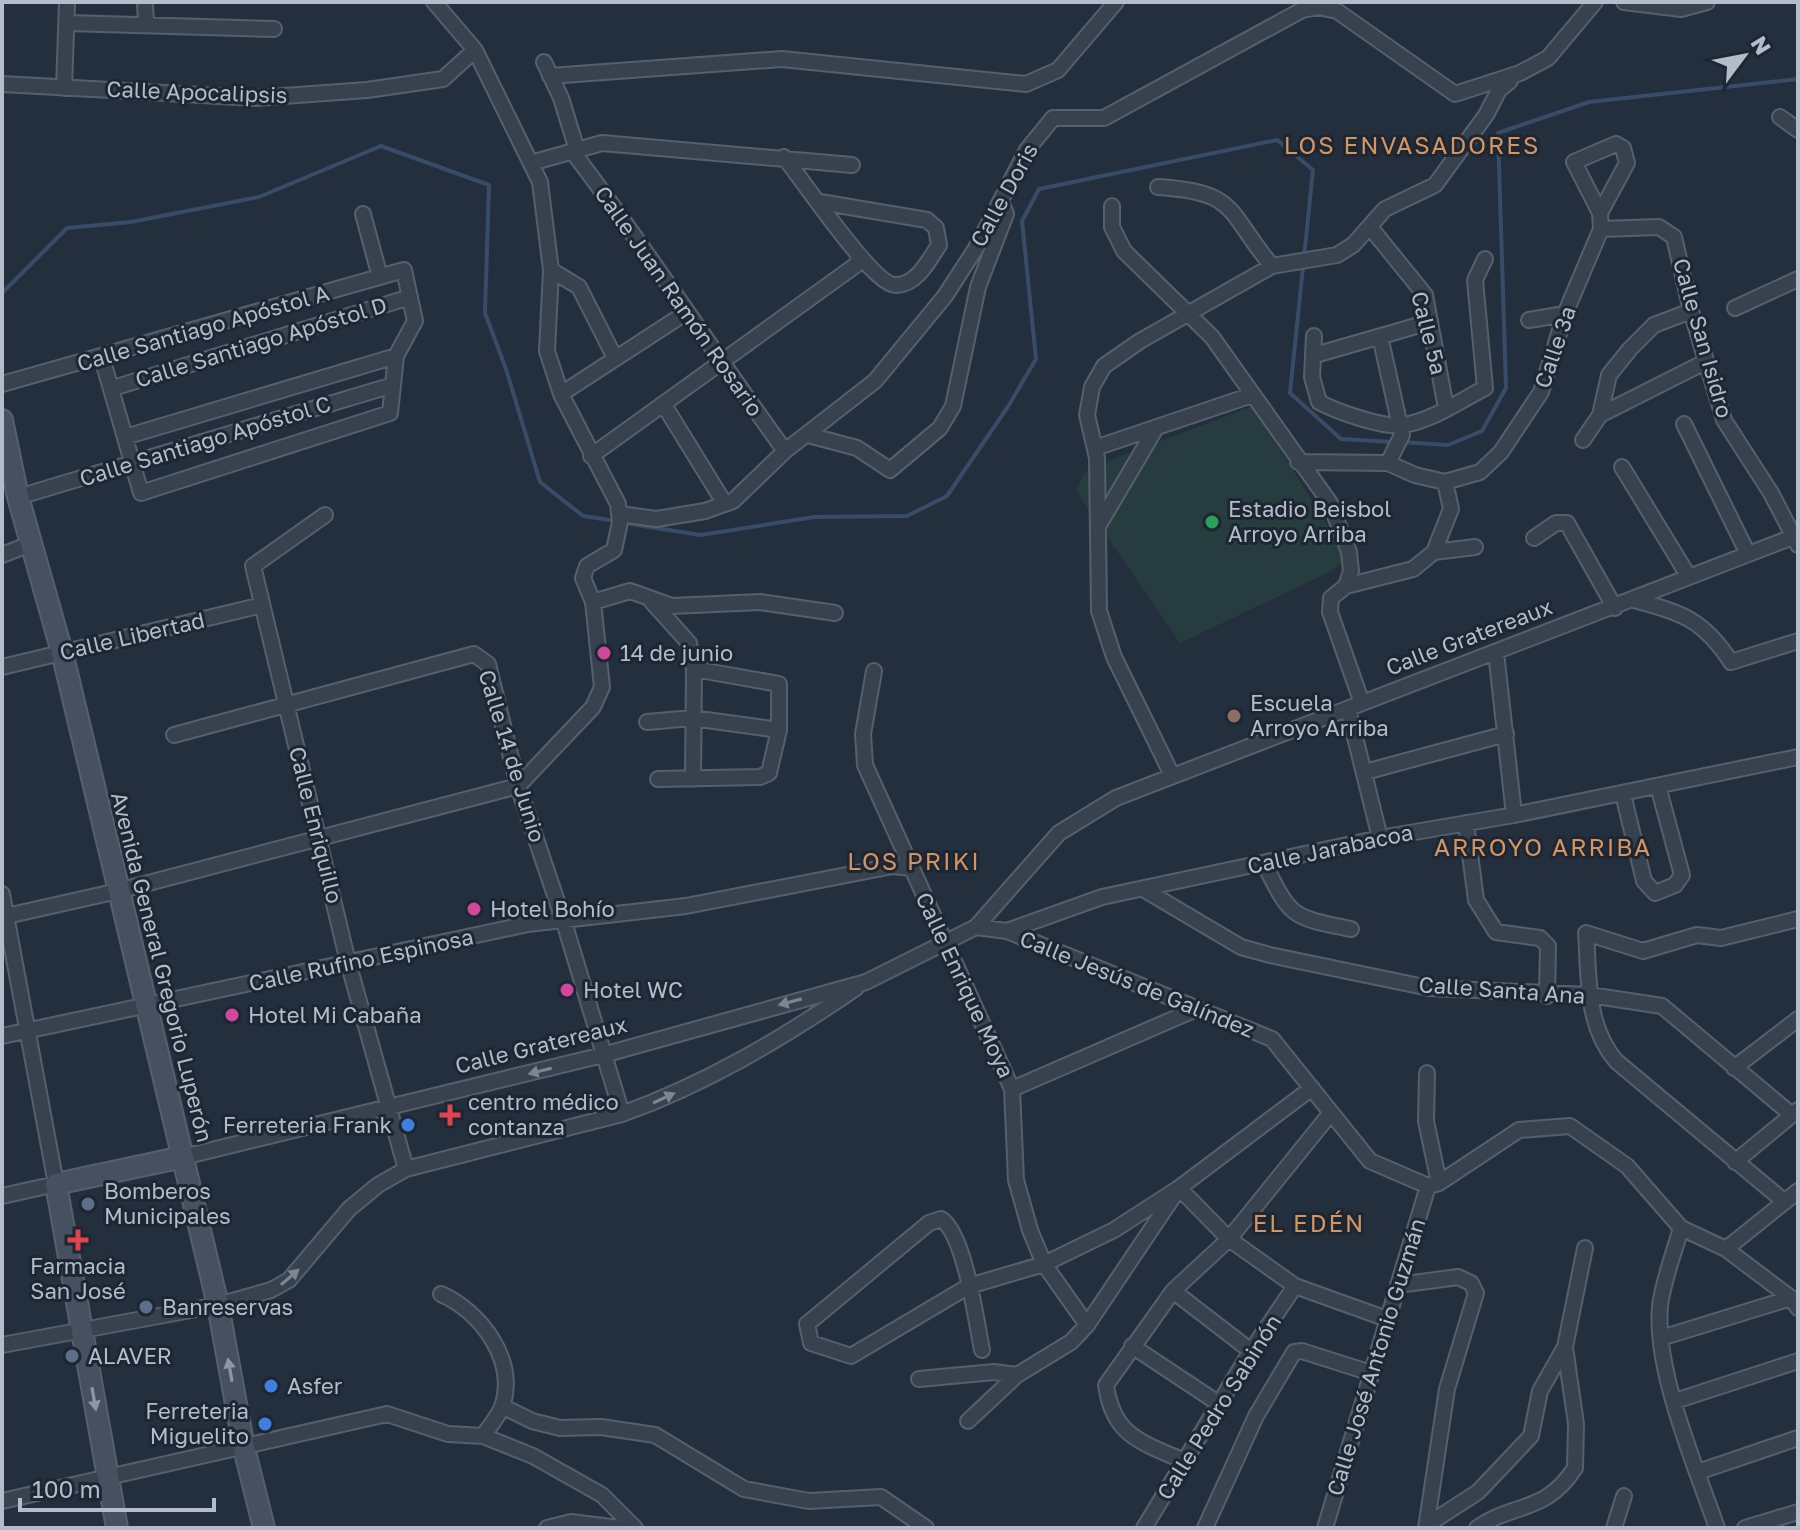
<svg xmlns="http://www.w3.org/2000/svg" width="1800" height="1530" font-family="'Golos Text',sans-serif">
	<rect width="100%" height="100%" fill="#242f3e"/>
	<path fill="#263c3f" d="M 1253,406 L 1336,539 L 1344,561 L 1332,571 L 1180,643 L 1076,491 L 1083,474 L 1101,464 Z"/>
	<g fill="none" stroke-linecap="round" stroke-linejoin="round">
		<path stroke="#394c67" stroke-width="4" d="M 2,293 L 67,228 L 131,222 L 259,197 L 381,146 L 489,185 L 485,313 L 506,369 L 540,482 L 583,516 L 616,521
			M 1401,442 L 1448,445 L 1482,431 L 1506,388 L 1498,133 L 1589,102 L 1798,79
			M 624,523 L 701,535 L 814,517 L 907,516 L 947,496 L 1009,405 L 1036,359 L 1022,221 L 1039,189 L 1277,140 L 1313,170 L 1290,393 L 1341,439 L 1393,442"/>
		<defs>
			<path id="street" d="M 145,2 L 146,25
				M 1624,2 L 1681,9 L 1707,2
				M 67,23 L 274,29
				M 544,62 L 561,98 L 577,150
				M 550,76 L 782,59 L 1026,84 L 1058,70 L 1116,2
				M 2,84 L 256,98 L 367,90 L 443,79 L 475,50
				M 64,88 L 67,2
				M 1780,117 L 1798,130
				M 572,151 C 647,249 713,352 785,451
				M 784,157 C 803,180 873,286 896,285 C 917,285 929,260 939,245 L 936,228 L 927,220 L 820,202
				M 531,163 L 602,143 L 852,165
				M 1158,187 C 1239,192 1226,211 1272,266
				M 1112,206 L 1112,227 L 1124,251 L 1212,337 L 1330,503 L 1349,552 L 1351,571 L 1346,586 L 1331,598 L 1330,612 L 1362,703
				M 363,214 L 380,277
				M 1370,227 L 1425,295 L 1446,408
				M 1601,229 L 1659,227 L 1674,237 L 1691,311 L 1724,420 L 1771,493 L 1798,545
				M 1272,266 L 1337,255 L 1353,245 L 1385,209 L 1435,185 L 1486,115 L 1499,90 L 1510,81
				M 551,270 L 579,287 L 615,358
				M 1735,308 L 1798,279
				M 1529,320 L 1565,314
				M 1314,336 L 1312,377 L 1319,402 C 1335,411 1386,429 1404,425 C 1433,420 1460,401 1485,388 L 1475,280 L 1485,259
				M 1380,336 L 1402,435 L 1388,463
				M 1315,355 L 1430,322
				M 2,384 L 404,270 L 415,321 L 396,356 L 390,413 L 141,493 L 102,358
				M 113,388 L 410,297
				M 561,394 L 687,312
				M 664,405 L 725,504
				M 1600,415 L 1705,362
				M 1684,424 L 1748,554
				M 808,435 L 857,448 L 890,470 L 940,428 L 953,406 L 978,287 L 1006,214 L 1001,202
				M 125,437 L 396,356
				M 1583,440 L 1600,415 L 1609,375 L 1630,349 L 1654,325 L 1691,311
				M 1095,448 L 1252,395
				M 591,456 L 856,265 L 858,259
				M 1298,462 L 1388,463 L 1415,475 L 1445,482 L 1480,472 L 1501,452 L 1541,392 L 1565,314 L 1601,229 L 1600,213 L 1574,162 L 1616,144 L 1623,148 L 1627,163 L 1600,213
				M 1622,467 L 1689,577
				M 18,497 L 393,385
				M 620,514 L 656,519 L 705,511 L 733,501 L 785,451 L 875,381 L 945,296 L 976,248 L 1027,150 L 1053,118 L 1104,118 L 1302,10 L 1318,7 L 1337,11 L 1455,94 L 1520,73 L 1548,58 L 1595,2
				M 325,515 L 253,566 L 348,962 L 406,1169
				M 1100,523 L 1156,428
				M 1534,538 L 1556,523 L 1567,523 L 1615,608
				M 1434,552 L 1451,509 L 1445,482
				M 2,555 L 30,544
				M 1346,586 L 1413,569 L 1434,552 L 1475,547
				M 1634,600 C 1682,613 1703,619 1731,662 L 1798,641
				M 593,602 L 630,591 L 672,606 L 760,602 L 835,613
				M 652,602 L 689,643 L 694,669 L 693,779
				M 1496,652 L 1514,815
				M 2,667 L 262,605
				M 874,671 L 863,734 L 865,765 L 1012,1089 L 1016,1180 L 1030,1230 L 1044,1264 L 1087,1325
				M 1348,709 L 1380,838
				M 647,722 L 692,718 L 779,730
				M 174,735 L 474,654 L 488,664 L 518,786 L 564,922 L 622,1114
				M 1365,772 L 1506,734
				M 1172,775 L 1114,657 L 1099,611 L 1097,458 L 1087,415 L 1092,387 L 1104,366 L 1140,341 L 1272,266
				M 658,779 L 760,777 L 769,773 L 779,730 L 779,684 L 694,669
				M 1623,794 L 1644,881 L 1655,893 L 1675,885 L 1682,875 L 1658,786
				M 1466,823 L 1476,900 L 1496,932 L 1540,938 L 1548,946 L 1547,996
				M 1264,863 C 1291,918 1291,917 1351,929
				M 1143,889 L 1241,947 L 1270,955 L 1429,988 L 1590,995 L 1662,1006 L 1792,1115
				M 2,894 L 56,1184 L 2,1196
				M 2,917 L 118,891 L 518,786 L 593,707 L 602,687 L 593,602 L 583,578 L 587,566 L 614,550 L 620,522 L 618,504 L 561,394 L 547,351 L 551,270 L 540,182 L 475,50 L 434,2
				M 976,927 L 1007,931 L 1272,1039 L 1370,1161 L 1428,1186 L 1439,1183 L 1519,1130 L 1570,1126 L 1627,1166 L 1681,1228 L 1726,1249 L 1791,1298 L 1798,1308
				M 1007,931 L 1102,897 L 1380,838 L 1514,815 L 1798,757
				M 2,1036 L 528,924 L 686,906 L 893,866 L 911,868
				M 1734,1068 L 1798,1019
				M 1427,1073 L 1426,1121 L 1439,1183
				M 1012,1089 L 1194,1010
				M 183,1157 L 603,1055 L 866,982 L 976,927 L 1059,833 L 1116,798 L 1798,535
				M 1735,1162 L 1798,1110
				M 1785,1202 L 1616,1061 C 1586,1026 1589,978 1586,933 L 1643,951 L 1697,935 L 1721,938 L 1798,919
				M 1681,1228 C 1674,1253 1663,1281 1660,1306 C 1654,1370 1696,1467 1717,1528
				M 1726,1249 L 1798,1191
				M 1398,1285 L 1458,1277 L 1471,1283 L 1476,1293 L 1447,1389 L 1426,1528
				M 1173,1291 L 1251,1351
				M 441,1294 C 481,1312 516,1359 503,1404 C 500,1415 489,1427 483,1436
				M 1661,1338 L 1791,1298
				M 2,1345 L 218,1305 L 271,1290 L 289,1280 L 349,1209 L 378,1185 L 406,1169 L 622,1114 C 706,1084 783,1038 856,988
				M 1132,1346 L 1218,1403
				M 982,1350 C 976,1321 965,1234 941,1219 L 929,1223 L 807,1324 L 811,1343 L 851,1356 L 969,1286 L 1044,1264 L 1114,1230 L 1179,1188 L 1312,1088
				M 919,1379 L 994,1372 L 1017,1375
				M 1675,1401 L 1798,1361
				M 502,1406 L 532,1421 L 560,1428 L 601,1427 L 655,1435 L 744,1489 L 809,1501 L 881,1497 L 926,1528
				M 968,1421 L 1017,1375 L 1071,1342 L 1087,1325 L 1179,1188 L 1229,1239 L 1295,1286 L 1387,1319
				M 1184,1461 C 1141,1442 1113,1436 1106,1385 L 1173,1291 L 1229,1239 L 1330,1114
				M 1698,1472 L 1798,1438
				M 2,1501 L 387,1414 L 448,1434 L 483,1436 L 533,1456 L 602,1495 L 635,1528
				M 1427,1525 L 1478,1492 L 1531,1436 L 1540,1391 L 1565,1347 L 1585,1248
				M 547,1528 L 571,1522 L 619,1528
				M 1144,1528 L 1251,1351 L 1295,1286
				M 1205,1528 L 1256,1416 L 1294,1352 L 1302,1351 L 1371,1373
				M 1325,1528 L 1428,1186
				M 1477,1528 C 1514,1502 1545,1514 1575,1468 L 1576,1424 L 1565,1347
				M 1614,1528 L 1624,1496
				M 1745,1528 L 1798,1512"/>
			<path id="secondary" d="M 2,420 L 18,497 L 62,652 L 218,1305 L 244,1448 L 264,1528
				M 117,1528 L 56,1184 L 183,1157"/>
		</defs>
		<use href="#street" stroke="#565f6c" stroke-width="18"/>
		<use href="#secondary" stroke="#565f6c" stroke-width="24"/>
		<use href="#street" stroke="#38414e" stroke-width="14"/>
		<use href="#secondary" stroke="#465061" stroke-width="20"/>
	</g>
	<defs><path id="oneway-solid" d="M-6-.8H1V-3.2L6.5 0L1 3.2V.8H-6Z" transform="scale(2)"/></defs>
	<g fill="#7c8592">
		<use href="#oneway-solid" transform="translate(790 1002) rotate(165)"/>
		<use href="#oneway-solid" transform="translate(540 1071) rotate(166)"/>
		<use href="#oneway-solid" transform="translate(664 1098) rotate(-25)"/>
		<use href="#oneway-solid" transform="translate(290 1277) rotate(-41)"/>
	</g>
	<g fill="#8e96a5">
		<use href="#oneway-solid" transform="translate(230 1370) rotate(-100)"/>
		<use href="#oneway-solid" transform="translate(94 1399) rotate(80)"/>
	</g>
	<circle fill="#2e9e5b" stroke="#1d2633" stroke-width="3" cx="1212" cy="522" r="8"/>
	<g fill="#d1479c" stroke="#1d2633" stroke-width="3">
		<circle cx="604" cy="653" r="8"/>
		<circle cx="474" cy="909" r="8"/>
		<circle cx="567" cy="990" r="8"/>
		<circle cx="232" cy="1015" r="8"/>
	</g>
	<circle fill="#8d6e63" stroke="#1d2633" stroke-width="3" cx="1234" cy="716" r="8"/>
	<g fill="#e0444e" stroke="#1d2633" stroke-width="3">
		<path d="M446 1103h8v8h8v8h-8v8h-8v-8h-8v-8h8z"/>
		<path d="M74 1228h8v8h8v8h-8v8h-8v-8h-8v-8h8z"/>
	</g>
	<g fill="#3f7fe0" stroke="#1d2633" stroke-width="3">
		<circle cx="408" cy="1125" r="8"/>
		<circle cx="271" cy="1386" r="8"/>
		<circle cx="265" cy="1424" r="8"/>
	</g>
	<g fill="#5c6f8a" stroke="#1d2633" stroke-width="3">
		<circle cx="88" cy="1204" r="8"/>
		<circle cx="146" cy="1307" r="8"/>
		<circle cx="72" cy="1356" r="8"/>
	</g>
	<g text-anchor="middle" stroke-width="6" stroke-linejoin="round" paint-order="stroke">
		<g font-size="22" fill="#b4bcc9" stroke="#1d2633">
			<text transform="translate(197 92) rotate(2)" y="8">Calle Apocalipsis</text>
			<text transform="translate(1004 195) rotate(-61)" y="8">Calle Doris</text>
			<text transform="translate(679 301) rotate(55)" y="8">Calle Juan Ramón Rosario</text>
			<text transform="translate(203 328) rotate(-16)" y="8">Calle Santiago Apóstol A</text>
			<text transform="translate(1429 333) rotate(76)" y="8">Calle 5ª</text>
			<text transform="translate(1703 338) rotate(74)" y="8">Calle San Isidro</text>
			<text transform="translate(261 342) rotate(-17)" y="8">Calle Santiago Apóstol D</text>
			<text transform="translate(1555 347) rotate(-71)" y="8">Calle 3ª</text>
			<text transform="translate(205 441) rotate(-17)" y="8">Calle Santiago Apóstol C</text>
			<text transform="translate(132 636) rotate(-13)" y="8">Calle Libertad</text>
			<text transform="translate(1469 637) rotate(-21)" y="8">Calle Gratereaux</text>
			<text transform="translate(512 756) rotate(73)" y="8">Calle 14 de Junio</text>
			<text transform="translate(316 825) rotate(76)" y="8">Calle Enriquillo</text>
			<text transform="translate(1330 849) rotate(-12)" y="8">Calle Jarabacoa</text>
			<text transform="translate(361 960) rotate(-12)" y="8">Calle Rufino Espinosa</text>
			<text transform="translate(162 967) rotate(76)" y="8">Avenida General Gregorio Luperón</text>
			<text transform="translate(1137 984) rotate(22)" y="8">Calle Jesús de Galíndez</text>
			<text transform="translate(965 985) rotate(65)" y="8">Calle Enrique Moya</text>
			<text transform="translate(1502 990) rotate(4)" y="8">Calle Santa Ana</text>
			<text transform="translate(541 1045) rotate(-14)" y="8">Calle Gratereaux</text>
			<text transform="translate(1376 1357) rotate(-73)" y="8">Calle José Antonio Guzmán</text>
			<text transform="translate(1219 1407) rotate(-58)" y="8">Calle Pedro Sabinón</text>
		</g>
		<g font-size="22" fill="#b4bcc9" stroke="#1d2633" text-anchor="start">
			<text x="1228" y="517">Estadio Beisbol<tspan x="1228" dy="25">Arroyo Arriba</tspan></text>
			<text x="620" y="661">14 de junio</text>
			<text x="1250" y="711">Escuela<tspan x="1250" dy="25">Arroyo Arriba</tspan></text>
			<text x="490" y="917">Hotel Bohío</text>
			<text x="583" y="998">Hotel WC</text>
			<text x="248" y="1023">Hotel Mi Cabaña</text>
			<text x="468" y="1110">centro médico<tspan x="468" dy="25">contanza</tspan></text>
			<text x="392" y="1133" text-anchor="end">Ferreteria Frank</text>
			<text x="104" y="1199">Bomberos<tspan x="104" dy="25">Municipales</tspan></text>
			<text x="78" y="1274" text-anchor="middle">Farmacia<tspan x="78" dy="25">San José</tspan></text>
			<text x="162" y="1315">Banreservas</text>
			<text x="88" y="1364">ALAVER</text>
			<text x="287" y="1394">Asfer</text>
			<text x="249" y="1419" text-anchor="end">Ferreteria<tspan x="249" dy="25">Miguelito</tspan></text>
		</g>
		<g font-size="24" letter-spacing="2" fill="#d59563" stroke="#1d2633">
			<text x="1412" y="154">LOS ENVASADORES</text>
			<text x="1543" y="856">ARROYO ARRIBA</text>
			<text x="914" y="870">LOS PRIKI</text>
			<text x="1309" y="1232">EL EDÉN</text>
		</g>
	</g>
	<rect width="1800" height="1530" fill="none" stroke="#b4bcc9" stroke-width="8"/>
	<g transform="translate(1744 56) rotate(58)" stroke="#1d2633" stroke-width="6" paint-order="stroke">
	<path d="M0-6L14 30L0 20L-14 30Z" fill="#b4bcc9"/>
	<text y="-12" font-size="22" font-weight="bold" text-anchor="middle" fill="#b4bcc9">N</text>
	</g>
	<path d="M20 1498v12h194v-12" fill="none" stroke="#b4bcc9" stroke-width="4"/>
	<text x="32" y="1498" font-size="24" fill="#b4bcc9" stroke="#1d2633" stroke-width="6" paint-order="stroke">100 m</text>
</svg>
